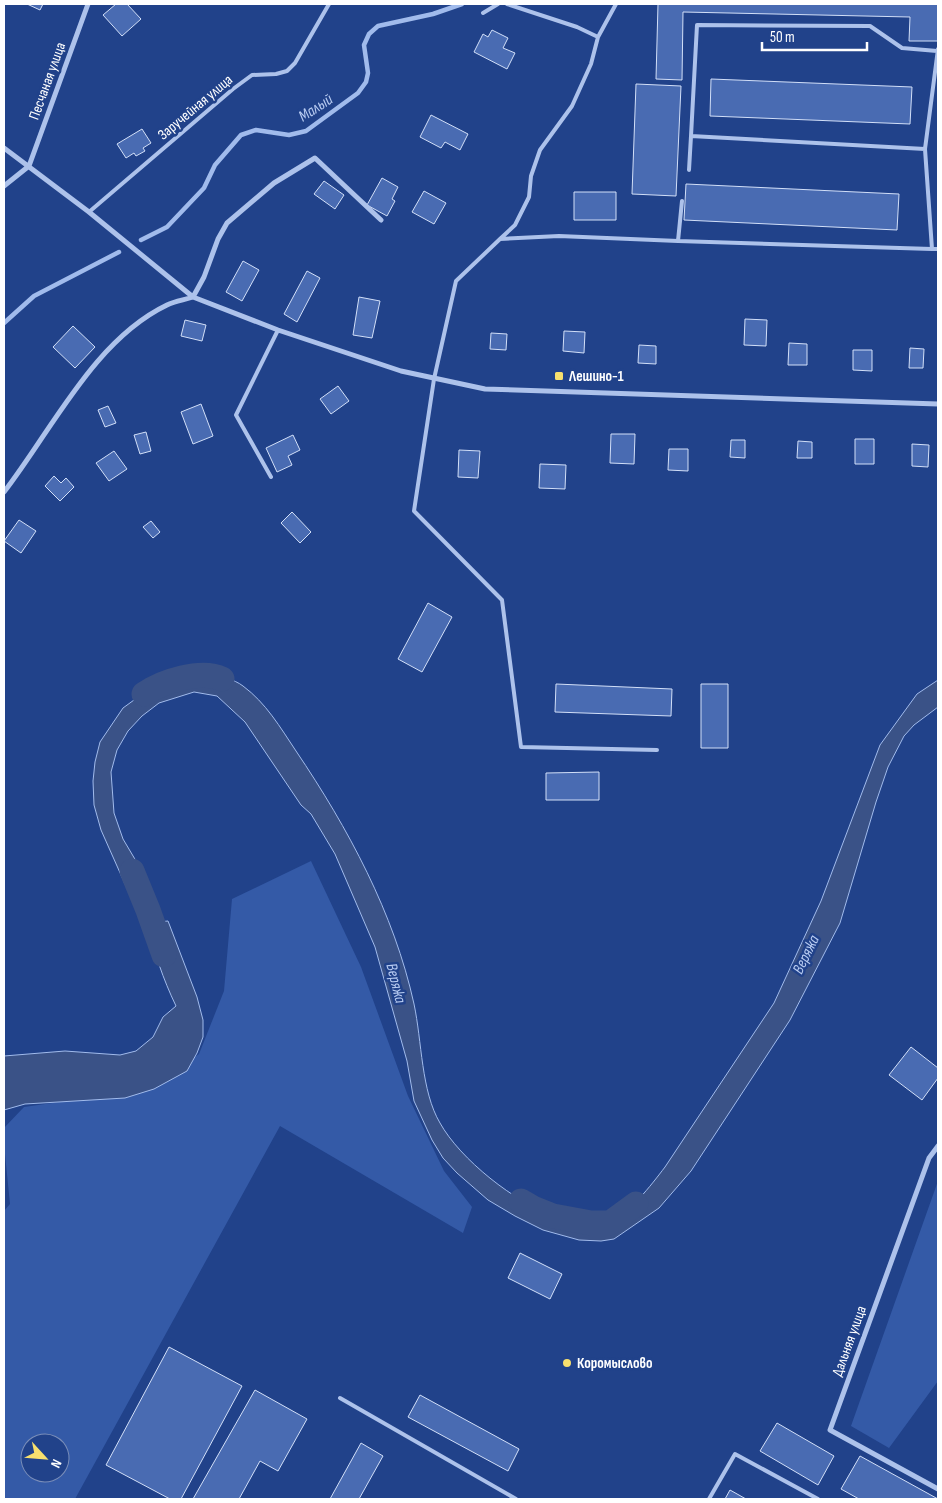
<svg xmlns="http://www.w3.org/2000/svg" width="942" height="1503" font-family="'Sofia Sans Condensed',sans-serif">
	<rect width="100%" height="100%" fill="#21428a"/>
	<path fill="#345aa7" fill-rule="evenodd" d="M 311,861 L 361,967 L 408,1096 L 444,1171 L 472,1207 L 463,1233 L 280,1126 L 75,1499 L 4,1499 L 4,1211 L 10,1204 L 4,1144 L 4,1128 L 24,1107 L 151,1089 L 199,1054 L 224,991 L 232,899 ZM 30,1443 L 60,1443 L 60,1473 L 30,1473 Z
		M 938,1181 L 938,1381 L 889,1448 L 851,1426 Z"/>
	<path fill="#3a5287" stroke="#a1bbec" d="M 209,672 C 219,676 234,679 243,686 C 266,703 280,727 296,751 C 348,828 394,913 414,1004 C 422,1041 421,1091 440,1123 C 460,1159 515,1203 555,1216 C 563,1219 574,1220 583,1222 C 590,1223 600,1225 607,1223 C 627,1217 652,1184 665,1167 L 774,1003 L 821,901 L 880,745 L 917,694 L 938,680 L 938,707 L 914,725 L 904,736 L 888,767 L 876,802 L 840,923 L 790,1020 L 691,1171 L 659,1208 L 614,1239 L 601,1241 L 579,1240 L 543,1230 L 515,1216 L 488,1200 L 457,1173 L 443,1158 L 432,1140 L 414,1101 L 407,1061 L 375,947 L 335,854 L 311,814 L 301,805 L 245,722 L 217,696 L 194,692 L 159,703 L 142,716 L 128,731 L 117,750 L 111,772 L 114,813 L 123,839 L 139,866 L 153,900 L 133,902 L 101,830 L 94,805 L 93,781 L 95,762 L 100,742 L 123,708 L 145,692 L 175,680 Z
		M 168,921 L 197,997 L 203,1020 L 203,1037 L 197,1053 L 187,1071 L 154,1089 L 125,1098 L 25,1104 L 4,1110 L 4,1056 L 65,1051 L 120,1055 L 136,1051 L 153,1037 L 163,1017 L 176,1006 C 163,979 154,952 147,923 Z"/>
	<g fill="none" stroke-linecap="round" stroke-linejoin="round">
		<path stroke="#a1bbec" stroke-width="4.5" d="M 141,240 L 167,227 L 204,188 L 215,165 L 241,135 L 256,130 L 289,135 L 306,131 L 358,93 L 366,82 L 368,73 L 364,45 L 369,34 L 378,26 L 433,14 L 462,4
			M 4,323 L 34,296 L 119,252"/>
		<path stroke="#3a5287" stroke-width="25" d="M 144,694 C 163,681 201,669 222,679
			M 132,871 L 148,910 L 164,955
			M 521,1201 L 533,1208 L 553,1216 L 591,1223 L 610,1223 L 636,1204"/>
	</g>
	<path fill="#496bb2" stroke="#d2dff8" d="M 27,4 L 43,4 L 40,10 Z
		M 116,4 L 127,4 L 141,19 L 122,36 L 103,15 Z
		M 658,4 L 938,4 L 938,41 L 909,41 L 910,17 L 683,12 L 682,80 L 656,79 Z
		M 492,30 L 508,38 L 503,48 L 515,53 L 507,69 L 474,52 L 483,34 L 488,37 Z
		M 711,79 L 912,87 L 910,124 L 710,116 Z
		M 636,84 L 681,86 L 676,196 L 632,194 Z
		M 431,115 L 468,134 L 460,150 L 445,142 L 441,148 L 420,137 Z
		M 142,129 L 151,143 L 143,148 L 145,151 L 136,156 L 134,153 L 126,158 L 117,144 Z
		M 382,178 L 398,187 L 392,199 L 395,201 L 387,216 L 367,205 Z
		M 324,181 L 344,195 L 335,209 L 314,194 Z
		M 686,184 L 899,194 L 897,230 L 684,220 Z
		M 424,191 L 446,203 L 434,224 L 412,212 Z
		M 574,192 L 616,192 L 616,220 L 574,220 Z
		M 243,261 L 259,270 L 242,301 L 226,292 Z
		M 307,271 L 320,278 L 297,322 L 284,314 Z
		M 359,297 L 380,301 L 372,338 L 353,335 Z
		M 745,319 L 767,320 L 766,346 L 744,345 Z
		M 185,320 L 206,325 L 202,341 L 181,336 Z
		M 73,326 L 95,347 L 75,368 L 53,347 Z
		M 564,331 L 585,332 L 584,353 L 563,351 Z
		M 491,333 L 507,334 L 506,350 L 490,349 Z
		M 789,343 L 807,344 L 807,365 L 788,365 Z
		M 639,345 L 656,346 L 656,364 L 638,363 Z
		M 910,348 L 924,349 L 923,368 L 909,368 Z
		M 853,350 L 872,350 L 872,371 L 853,370 Z
		M 338,386 L 349,401 L 331,414 L 320,399 Z
		M 201,404 L 213,436 L 193,444 L 181,412 Z
		M 108,406 L 116,423 L 105,427 L 98,410 Z
		M 146,432 L 151,451 L 140,454 L 134,435 Z
		M 611,434 L 635,434 L 634,464 L 610,463 Z
		M 293,435 L 300,450 L 288,456 L 292,465 L 277,472 L 266,448 Z
		M 855,439 L 874,439 L 874,464 L 855,464 Z
		M 731,440 L 745,440 L 745,458 L 730,457 Z
		M 798,441 L 812,442 L 812,458 L 797,458 Z
		M 912,444 L 929,445 L 928,467 L 912,466 Z
		M 669,449 L 688,449 L 688,471 L 668,470 Z
		M 459,450 L 480,451 L 478,478 L 458,477 Z
		M 114,451 L 127,469 L 109,481 L 96,463 Z
		M 540,464 L 566,465 L 565,489 L 539,488 Z
		M 54,476 L 61,483 L 66,478 L 74,487 L 60,501 L 45,486 Z
		M 292,512 L 311,532 L 300,543 L 281,523 Z
		M 19,520 L 36,531 L 21,553 L 4,541 Z
		M 151,521 L 160,532 L 153,538 L 143,527 Z
		M 428,603 L 452,617 L 422,672 L 398,659 Z
		M 556,684 L 672,689 L 671,716 L 555,712 Z
		M 701,684 L 728,684 L 728,748 L 701,748 Z
		M 599,772 L 599,800 L 546,800 L 546,773 Z
		M 911,1047 L 938,1068 L 938,1078 L 922,1100 L 889,1075 Z
		M 520,1253 L 562,1274 L 550,1299 L 508,1278 Z
		M 169,1347 L 242,1386 L 181,1499 L 170,1499 L 106,1465 Z
		M 255,1390 L 307,1419 L 278,1471 L 260,1461 L 239,1499 L 193,1499 Z
		M 420,1395 L 519,1449 L 508,1471 L 408,1417 Z
		M 777,1423 L 834,1456 L 818,1485 L 760,1451 Z
		M 361,1443 L 383,1456 L 359,1499 L 330,1499 Z
		M 860,1456 L 938,1499 L 859,1499 L 841,1489 Z
		M 730,1490 L 746,1499 L 725,1499 Z"/>
	<g fill="none" stroke-linecap="round" stroke-linejoin="round">
		<path stroke="#adc2eb" stroke-width="4" d="M 507,4 L 577,27 L 598,37
			M 483,13 L 498,4
			M 938,49 L 925,149 L 932,249 L 938,249
			M 925,149 L 691,136 L 697,25 L 870,26 L 902,48 L 937,51
			M 689,170 L 691,136
			M 89,212 L 233,89 L 252,75 L 276,74 L 287,71 L 295,63 L 329,4
			M 500,239 L 515,225 L 529,197 L 531,176 L 540,150 L 572,106 L 591,64 L 598,37 L 616,4
			M 678,241 L 932,249
			M 271,477 L 236,415 L 278,330
			M 657,750 L 521,747 L 502,600 L 414,511 L 434,379 L 456,281 L 500,239 L 559,236 L 678,241 L 682,201
			M 340,1398 L 516,1499
			M 709,1499 L 735,1454 L 818,1499"/>
		<path stroke="#adc2eb" stroke-width="5" d="M 4,148 L 89,212 L 193,297 L 278,330 L 401,371 L 485,389 L 938,404
			M 4,186 L 29,166 L 88,4
			M 4,492 C 52,430 94,340 167,305 C 175,301 184,300 193,297 L 204,277 L 218,239 L 227,223 L 274,183 L 315,158 L 381,220
			M 938,1146 L 929,1158 L 830,1430 L 938,1489"/>
	</g>
	<g fill="#f8e06e" stroke="#21428a" stroke-width="2">
		<rect x="554" y="371" width="10" height="10" rx="2.5"/>
		<circle cx="567" cy="1363" r="5"/>
	</g>
	<g text-anchor="middle" stroke-width="5" stroke-linejoin="round" paint-order="stroke">
		<g font-size="15" fill="#fff" stroke="#21428a">
			<text transform="translate(47 81) rotate(-70)" y="5">Песчаная улица</text>
			<text transform="translate(195 107) rotate(-40)" y="5">Заручейная улица</text>
			<text transform="translate(849 1341) rotate(-70)" y="5">Дальняя улица</text>
		</g>
		<g font-size="15" font-weight="bold" fill="#fff" stroke="#21428a" text-anchor="start">
			<text x="569" y="381">Лешино-1</text>
			<text x="577" y="1368">Коромыслово</text>
		</g>
		<g font-size="16" font-style="italic" fill="#b9ccf2" stroke="#21428a">
			<text transform="translate(315 107) rotate(-33)" y="6">Малый</text>
			<text transform="translate(805 954) rotate(-64)" y="6">Веряжа</text>
			<text transform="translate(397 983) rotate(76)" y="6">Веряжа</text>
		</g>
	</g>
	<rect width="942" height="1503" fill="none" stroke="#ffffff" stroke-width="10"/>
	<g transform="translate(45 1458) rotate(116)"><circle r="24" fill="#21428a" stroke="#7a8eb9"/>
	<path d="M0-4L9 19L0 12L-9 19Z" fill="#f8e06e"/>
	<text y="-8" font-size="14" font-weight="bold" text-anchor="middle" fill="#ffffff">N</text>
	</g>
	<path d="M762 42v8h105v-8" fill="none" stroke="#ffffff" stroke-width="2.5"/>
	<text x="770" y="42" font-size="15" fill="#ffffff" stroke="#21428a" stroke-width="4" paint-order="stroke">50 m</text>
</svg>
